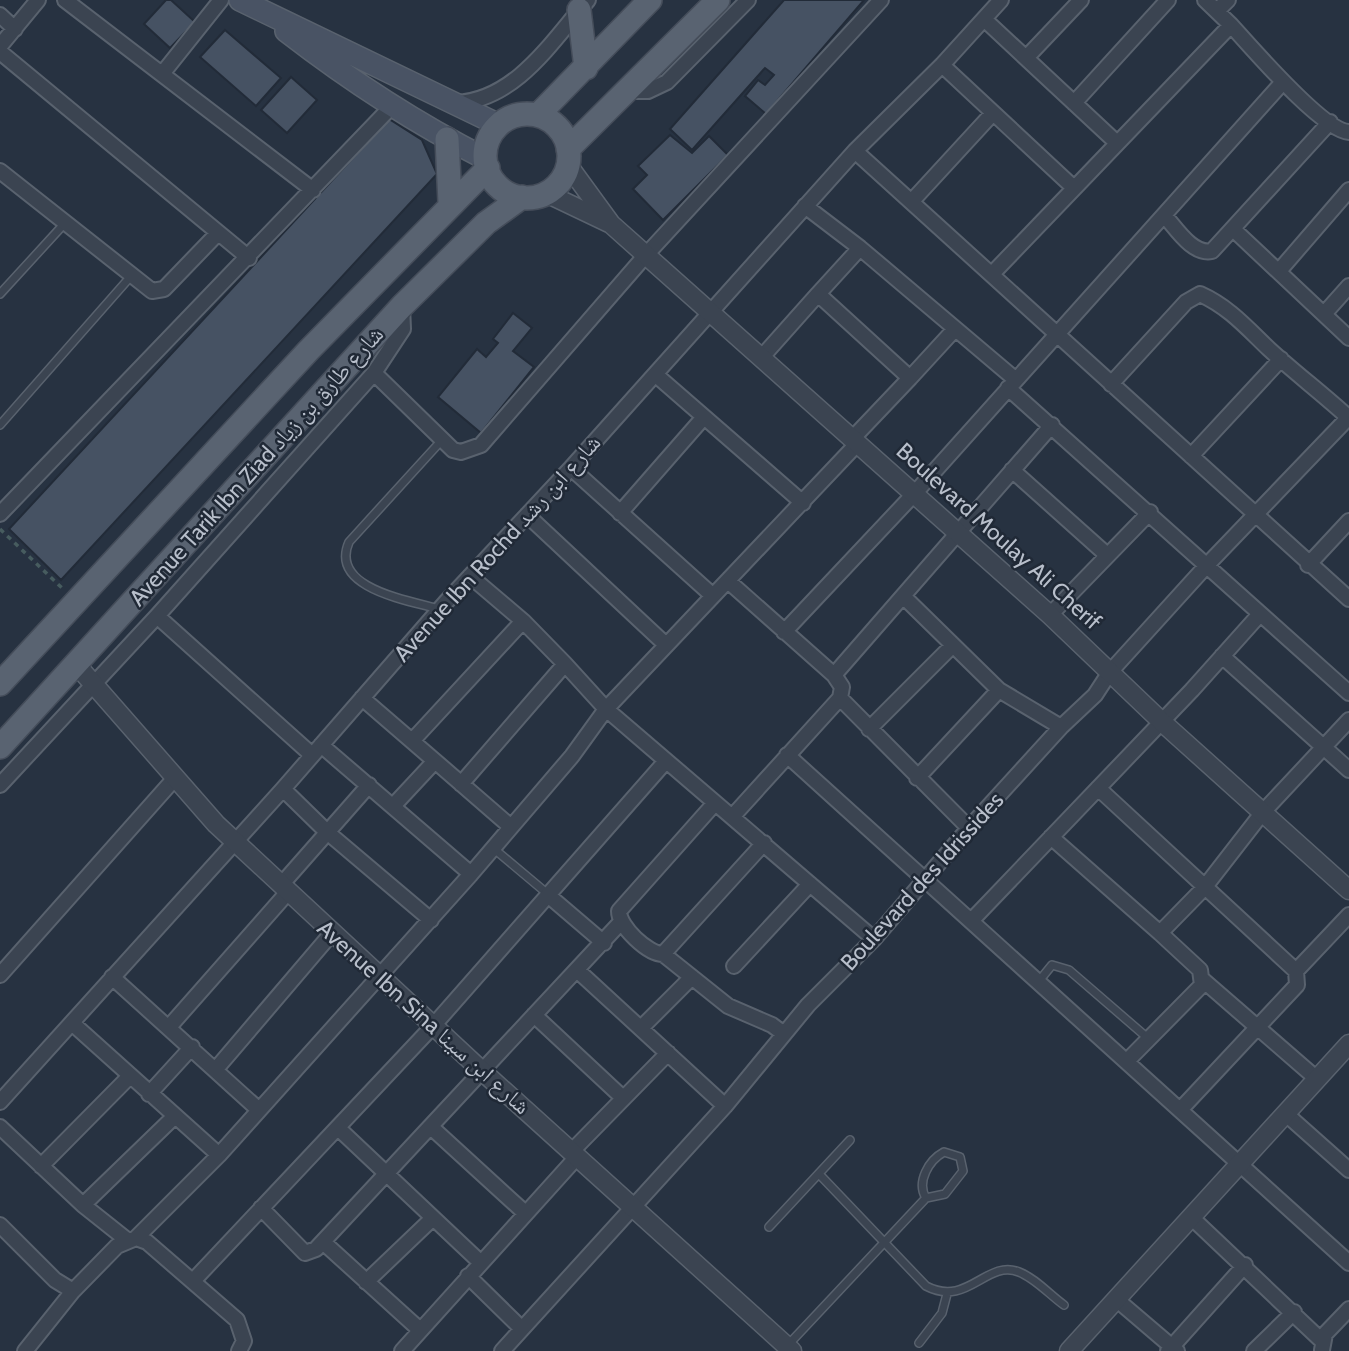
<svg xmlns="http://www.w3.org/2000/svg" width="1349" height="1351" font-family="Cabin,'Noto Naskh Arabic',sans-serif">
	<rect width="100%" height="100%" fill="#273241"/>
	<path fill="#465263" stroke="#222b38" stroke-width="2" d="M 166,0 L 171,0 L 195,22 L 170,48 L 144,24 Z
		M 784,0 L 864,0 L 766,114 L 745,96 L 758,80 L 765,85 L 774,75 L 765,68 L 692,150 L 670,129 Z
		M 225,30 L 281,78 L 256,106 L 200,57 Z
		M 291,77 L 317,100 L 287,133 L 261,110 Z
		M 389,119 L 422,140 L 437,174 L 61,580 L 9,529 Z
		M 670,135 L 692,153 L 709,136 L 728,155 L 663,220 L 633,189 L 647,175 L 638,166 Z
		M 513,313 L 532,328 L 513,351 L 534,367 L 481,433 L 438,397 L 477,349 L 486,357 L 498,343 L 493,339 Z"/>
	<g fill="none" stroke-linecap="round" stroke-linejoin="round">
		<defs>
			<path id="service" d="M 0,294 L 65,223
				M 0,425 L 132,275
				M 439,609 C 407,600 329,588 349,542 L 442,440
				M 493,848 L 549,895
				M 1039,981 L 1052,965 L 1069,970 L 1150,1040
				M 944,1152 L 960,1157 L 963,1171 L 945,1194 L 926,1198 C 916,1182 929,1160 944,1152 Z
				M 819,1174 L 926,1286 C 968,1308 986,1259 1019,1272 C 1035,1278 1050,1295 1064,1305
				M 769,1227 L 850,1140
				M 919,1343 L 942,1313 L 947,1294
				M 787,1346 L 926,1198"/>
			<path id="minor" d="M 65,0 L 313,190
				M 1205,0 L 1231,25
				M 1217,11 L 1228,0
				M 0,15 L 15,29
				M 984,19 L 1117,143
				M 0,46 L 38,0
				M 0,52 L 249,258
				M 1026,58 L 1081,0
				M 942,65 L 1074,188
				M 162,74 L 221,0
				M 628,91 L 648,91 L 667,82 L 748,0
				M 456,103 C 516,100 552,41 588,0
				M 1074,103 L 1168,0
				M 855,151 L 1349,599
				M 0,171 L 152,291 L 164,289 L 218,233
				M 912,201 L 993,113
				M 805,206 L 860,248 L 818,294 L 910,378 L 852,439
				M 1164,215 C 1176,228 1192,255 1212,251 L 1330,122
				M 1233,229 L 1349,338
				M 860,248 L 1016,380
				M 1279,271 L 1349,190
				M 992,274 L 1231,25 C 1251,47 1323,131 1349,132
				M 1324,314 L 1349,286
				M 761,358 L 818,294
				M 374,373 L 453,450 L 461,452 L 481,445 L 645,256 L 881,0
				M 656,375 L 803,503
				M 910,378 L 955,329
				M 1111,384 L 1186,302 L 1200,294 C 1229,307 1247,328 1269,349 C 1295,373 1323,394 1349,418
				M 1008,388 L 1349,693
				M 1191,456 L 1281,359
				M 571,468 L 712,595
				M 1012,470 L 1107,555
				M 620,513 L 704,417
				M 0,514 L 393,105
				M 527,515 L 665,644
				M 1308,565 L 1349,521
				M 728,581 L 834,675 L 842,687 L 840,698 L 732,817
				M 905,598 L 999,690 L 1061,727
				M 1050,615 L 1150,512
				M 157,616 L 312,755
				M 784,632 L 914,494 L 1283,82
				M 1222,656 L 1349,770
				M 565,664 L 606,709 L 874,939
				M 834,675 L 1052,425
				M 362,698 L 435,761 L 394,805
				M 840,698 L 969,828
				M 869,729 L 953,645
				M 412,741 L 523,621 L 470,576
				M 787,755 L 1349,1263
				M 435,761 L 511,827
				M 917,778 L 999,690
				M 461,784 L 565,664 L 523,621
				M 0,785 L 157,616 L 374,373 L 403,329 L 402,306
				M 1098,788 L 1296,971 L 1297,985 L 1180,1110
				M 283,789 L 327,832 L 431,920
				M 715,803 L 619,911 C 619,927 648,954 663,954 L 764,843
				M 1051,837 L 1160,933
				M 471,874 L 572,756 L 606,709 L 857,444
				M 281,885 L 369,785
				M 549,896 L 604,943
				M 972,920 L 1192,690 L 1260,614
				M 663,954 L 728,1006 L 772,1025 L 784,1034
				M 734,966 L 810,884
				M 577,970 L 725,1106
				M 1296,971 L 1349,915
				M 0,975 L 176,777
				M 112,977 L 259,1110
				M 1203,980 L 1317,1079
				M 534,1015 L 623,1098
				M 72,1023 L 219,1155
				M 169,1027 L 288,892
				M 641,1028 L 692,977
				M 1127,1061 L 1202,985 L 1200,970 L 1160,933 L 1204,888 L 1263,812 L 1349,720
				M 216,1069 L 332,933
				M 149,1094 L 192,1047
				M 0,1102 L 283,789 L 446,602 L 571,468 L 855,151 L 942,65 L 1001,0
				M 1286,1114 L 1349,1170
				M 0,1127 L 83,1205 L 127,1240
				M 431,1127 L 524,1212
				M 338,1128 L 480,1262
				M 571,1152 L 668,1053
				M 41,1166 L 129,1077
				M 83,1205 L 174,1117
				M 261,1208 L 305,1253 L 316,1249 L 621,922
				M 1191,1217 L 1322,1341
				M 0,1225 L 55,1280 L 73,1291 L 117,1246 L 136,1238 L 147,1242 L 237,1320 L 244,1341 L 239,1351
				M 136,1238 L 219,1155 L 471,874 L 321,745
				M 323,1242 L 420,1330
				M 468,1276 L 522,1329
				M 193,1281 L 433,1026 L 666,761
				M 366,1282 L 433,1218
				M 1116,1299 L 1177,1351
				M 1322,1350 L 1325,1334 L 1349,1309
				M 25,1351 L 73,1291
				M 402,1351 L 577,1157
				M 502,1351 L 725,1106 L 808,1005 L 874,939 L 969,828 L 1061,727 L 1095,695 L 1110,672 L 1208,564 L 1349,417
				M 1168,1351 L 1245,1265
				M 1254,1351 L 1294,1312"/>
			<path id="tertiary" d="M 568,165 L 611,224 L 1050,615 L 1162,722 L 1349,890
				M 546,193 L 611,224
				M 75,663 L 216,824 L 482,1071 L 792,1351
				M 1069,1351 L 1349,1044"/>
			<path id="secondary" d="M 240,0 L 499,125
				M 286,31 C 348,79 415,123 486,159"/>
			<path id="primary" d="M 579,10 L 586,68
				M485 156a42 42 0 1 1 84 0a42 42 0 1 1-84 0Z
				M 538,115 L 650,0
				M 447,139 L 450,203
				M 568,149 L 718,0
				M 0,684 L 309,350 L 488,168
				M 0,747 L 402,306 L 486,223 L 522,197"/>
		</defs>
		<use href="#service" stroke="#59626e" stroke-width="10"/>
		<use href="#minor" stroke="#59626e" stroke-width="18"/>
		<use href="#tertiary" stroke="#59626e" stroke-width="21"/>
		<use href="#secondary" stroke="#59626e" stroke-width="24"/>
		<use href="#primary" stroke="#454d5a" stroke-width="26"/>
		<path stroke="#475c5f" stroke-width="3.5" stroke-dasharray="5 5" stroke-linecap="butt" d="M 0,529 L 62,588"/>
		<use href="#service" stroke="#3b4451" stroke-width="7"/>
		<use href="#minor" stroke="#3b4451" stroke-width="14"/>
		<use href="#tertiary" stroke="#3b4451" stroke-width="18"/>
		<use href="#secondary" stroke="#495364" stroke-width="21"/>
		<use href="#primary" stroke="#596371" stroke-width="23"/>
	</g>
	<g text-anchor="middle" stroke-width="5" stroke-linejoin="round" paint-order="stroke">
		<g font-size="23" fill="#b8bfcb" stroke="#202936">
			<text transform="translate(256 466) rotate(-48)" y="8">Avenue Tarik Ibn Ziad شارع طارق بن زياد</text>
			<text transform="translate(999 536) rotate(42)" y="8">Boulevard Moulay Ali Cherif</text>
			<text transform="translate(497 548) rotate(-48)" y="8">Avenue Ibn Rochd شارع ابن رشد</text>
			<text transform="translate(922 881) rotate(-48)" y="8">Boulevard des Idrissides</text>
			<text transform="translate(424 1017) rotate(42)" y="8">Avenue Ibn Sina شارع ابن سينا</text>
		</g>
	</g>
</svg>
